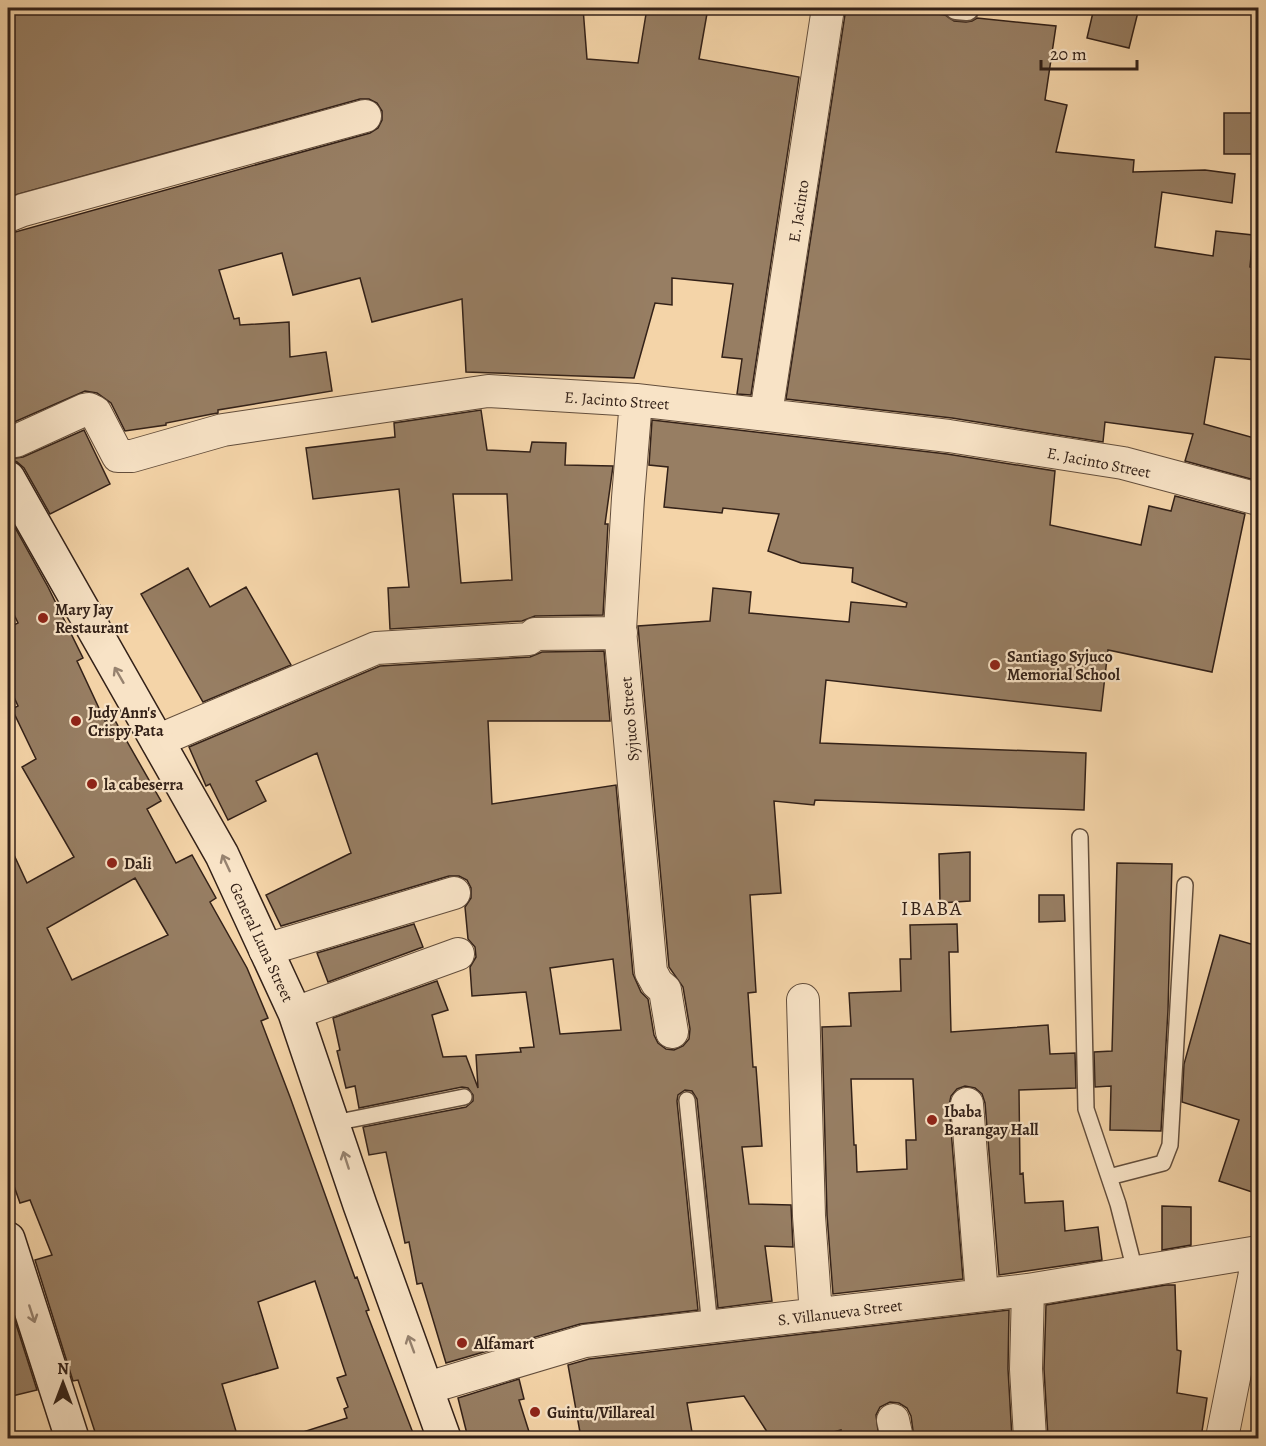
<svg xmlns="http://www.w3.org/2000/svg" width="1266" height="1446" font-family="Alegreya,serif">
	<rect width="100%" height="100%" fill="#f4d4a8"/>
	<filter id="stains"><feTurbulence type="fractalNoise" baseFrequency=".00333" numOctaves="4"/><feColorMatrix values="0 0 0 0 .2 0 0 0 0 .09 0 0 0 0 .02 0 0 0 .5 -.17"/></filter>
	<radialGradient id="worn" r=".72"><stop offset=".6" stop-color="#630" stop-opacity="0"/><stop offset="1" stop-color="#630" stop-opacity=".3"/></radialGradient>
	<path fill="#977e63" stroke="#332118" stroke-width="1.5" fill-rule="evenodd" d="M 8,8 L 583,8 L 587,59 L 638,63 L 647,8 L 708,8 L 699,59 L 799,77 L 751,395 L 737,394 L 742,359 L 722,357 L 733,284 L 672,278 L 672,305 L 655,303 L 634,378 L 466,372 L 462,299 L 372,322 L 360,278 L 293,295 L 282,253 L 219,270 L 234,319 L 239,318 L 240,325 L 289,322 L 290,357 L 326,352 L 332,391 L 218,410 L 218,413 L 212,414 L 166,423 L 166,425 L 125,431 L 111,403 L 97,393 L 85,391 L 12,423 L 8,423 L 8,234 L 370,133 L 378,128 L 382,120 L 382,111 L 377,103 L 369,99 L 360,99 L 8,197 Z
		M 846,8 L 904,14 L 904,10 L 945,15 L 954,21 L 966,22 L 972,21 L 977,18 L 1056,26 L 1045,100 L 1067,105 L 1056,152 L 1134,160 L 1133,172 L 1205,170 L 1235,174 L 1232,203 L 1162,192 L 1155,247 L 1213,256 L 1216,231 L 1253,235 L 1250,267 L 1258,269 L 1258,360 L 1215,357 L 1204,424 L 1258,439 L 1258,481 L 1185,461 L 1193,434 L 1105,422 L 1103,442 L 952,418 L 786,399 Z
		M 1094,8 L 1139,8 L 1129,48 L 1087,38 Z
		M 1224,113 L 1258,113 L 1258,154 L 1224,154 Z
		M 481,410 L 487,450 L 530,452 L 532,442 L 566,443 L 565,465 L 613,466 L 605,524 L 608,524 L 603,615 L 535,616 L 522,621 L 390,629 L 388,588 L 409,587 L 399,489 L 313,499 L 306,448 L 395,437 L 394,423 ZM 453,494 L 507,494 L 512,580 L 461,583 Z
		M 652,420 L 947,454 L 1055,471 L 1050,525 L 1141,545 L 1149,506 L 1171,511 L 1175,496 L 1245,514 L 1212,672 L 1108,650 L 1101,711 L 826,680 L 820,743 L 1086,753 L 1084,810 L 815,800 L 814,805 L 774,801 L 781,893 L 750,895 L 756,992 L 748,993 L 753,1067 L 756,1067 L 762,1146 L 742,1147 L 749,1204 L 791,1205 L 793,1247 L 765,1246 L 772,1301 L 718,1308 L 697,1099 L 692,1091 L 685,1090 L 678,1095 L 677,1101 L 698,1310 L 580,1324 L 446,1363 L 422,1283 L 417,1284 L 409,1242 L 405,1243 L 386,1152 L 369,1155 L 363,1127 L 466,1107 L 473,1101 L 473,1095 L 468,1088 L 462,1087 L 359,1108 L 355,1086 L 346,1088 L 337,1051 L 340,1050 L 333,1018 L 437,981 L 448,1010 L 432,1015 L 443,1057 L 466,1056 L 478,1088 L 476,1055 L 521,1052 L 520,1048 L 534,1047 L 526,992 L 472,996 L 470,967 L 476,957 L 475,947 L 468,939 L 465,907 L 471,898 L 471,888 L 467,880 L 459,876 L 449,876 L 281,926 L 266,895 L 351,853 L 317,753 L 256,781 L 266,801 L 228,820 L 210,784 L 206,786 L 189,747 L 380,666 L 530,657 L 542,652 L 604,651 L 610,721 L 488,721 L 492,804 L 616,785 L 633,974 L 641,992 L 648,999 L 654,1035 L 658,1043 L 666,1049 L 674,1050 L 683,1046 L 689,1039 L 690,1029 L 683,987 L 669,967 L 638,626 L 710,621 L 713,588 L 751,592 L 749,613 L 849,622 L 851,602 L 906,607 L 907,603 L 852,582 L 853,568 L 801,563 L 768,551 L 779,514 L 723,508 L 722,513 L 664,507 L 668,467 L 649,465 ZM 613,959 L 621,1030 L 560,1034 L 550,968 Z
		M 84,430 L 110,484 L 50,514 L 24,468 L 17,462 L 8,459 L 23,457 Z
		M 8,515 L 48,587 L 83,658 L 77,661 L 105,721 L 113,717 L 161,801 L 147,809 L 176,863 L 192,855 L 216,898 L 210,902 L 247,968 L 268,1018 L 261,1021 L 290,1097 L 355,1278 L 357,1277 L 369,1310 L 366,1311 L 413,1433 L 399,1438 L 304,1438 L 303,1432 L 347,1418 L 344,1409 L 348,1407 L 337,1378 L 346,1375 L 315,1281 L 258,1302 L 278,1368 L 222,1384 L 238,1438 L 97,1438 L 78,1380 L 73,1381 L 35,1260 L 52,1255 L 30,1200 L 20,1203 L 8,1169 L 8,842 L 27,883 L 74,857 L 22,767 L 36,759 L 12,709 L 18,706 L 8,684 L 8,628 L 18,623 L 8,602 ZM 135,878 L 168,935 L 72,980 L 47,928 Z
		M 188,568 L 210,607 L 246,587 L 291,665 L 203,702 L 141,594 Z
		M 970,852 L 970,901 L 940,903 L 939,854 Z
		M 1117,863 L 1172,864 L 1168,1010 L 1161,1131 L 1110,1130 L 1111,1086 L 1095,1087 L 1094,1052 L 1112,1051 Z
		M 1039,895 L 1064,895 L 1065,921 L 1039,922 Z
		M 414,924 L 423,947 L 328,982 L 317,953 Z
		M 957,924 L 958,952 L 949,952 L 951,1032 L 1048,1025 L 1050,1054 L 1075,1053 L 1076,1088 L 1019,1090 L 1020,1174 L 1023,1173 L 1025,1203 L 1063,1201 L 1065,1231 L 1098,1227 L 1102,1260 L 999,1275 L 985,1103 L 982,1094 L 975,1088 L 965,1086 L 957,1089 L 951,1096 L 949,1105 L 963,1279 L 833,1294 L 827,1215 L 822,1027 L 851,1026 L 849,993 L 901,991 L 900,959 L 911,959 L 910,925 ZM 851,1079 L 913,1079 L 916,1140 L 906,1140 L 907,1169 L 857,1172 L 856,1145 L 854,1145 Z
		M 1220,935 L 1258,946 L 1258,1194 L 1219,1181 L 1239,1120 L 1182,1102 L 1184,1064 Z
		M 1162,1206 L 1191,1207 L 1191,1245 L 1162,1250 Z
		M 1166,1285 L 1175,1285 L 1177,1350 L 1181,1351 L 1177,1393 L 1207,1398 L 1201,1438 L 1048,1438 L 1044,1369 L 1046,1305 Z
		M 8,1299 L 37,1390 L 8,1397 Z
		M 1009,1310 L 1008,1369 L 1012,1438 L 914,1438 L 911,1416 L 907,1408 L 899,1403 L 890,1402 L 880,1407 L 876,1415 L 879,1438 L 842,1438 L 841,1430 L 811,1438 L 771,1438 L 744,1396 L 687,1403 L 693,1438 L 581,1438 L 568,1365 L 589,1359 Z
		M 519,1379 L 524,1399 L 519,1400 L 531,1438 L 468,1438 L 458,1398 Z"/>
	<g fill="none" stroke-linecap="round" stroke-linejoin="round">
		<defs>
			<path id="service" d="M 1080,837 L 1086,1109 L 1118,1204 L 1135,1271
				M 687,1100 L 710,1327
				M 334,1123 L 464,1097
				M 1109,1177 L 1163,1163 L 1170,1145 L 1185,885"/>
			<path id="pedestrian" d="M 956,8 L 967,9"/>
			<path id="minor" d="M 8,216 L 23,210 L 365,116
				M 636,400 L 628,498 L 620,630 L 651,972 L 657,983 L 665,990 L 672,1032
				M 766,414 L 828,8
				M 8,441 L 16,441 L 84,410 L 89,409 L 95,412 L 118,456 L 132,456 L 223,430 L 488,391 L 636,400 L 949,436 L 1123,463 L 1258,499
				M 157,741 L 376,648 L 529,639 L 535,634 L 621,633
				M 265,950 L 454,893
				M 803,1000 L 809,1216 L 816,1315
				M 295,1013 L 458,954
				M 967,1104 L 982,1295
				M 1028,1290 L 1026,1369 L 1030,1438
				M 427,1388 L 585,1341 L 1028,1290 L 1258,1252
				M 893,1420 L 897,1438
				M 1222,1438 L 1258,1258"/>
			<path id="secondary" d="M 8,478 L 222,855 L 295,1013 L 360,1205 L 444,1438
				M 8,1239 L 72,1438"/>
		</defs>
		<use href="#service" stroke="#634e3c" stroke-width="18"/>
		<use href="#pedestrian" stroke="#634e3c" stroke-width="26"/>
		<use href="#minor" stroke="#634e3c" stroke-width="34"/>
		<use href="#secondary" stroke="#332118" stroke-width="36"/>
		<use href="#service" stroke="#f8e3c6" stroke-width="15"/>
		<use href="#pedestrian" stroke="#f8e3c6" stroke-width="22"/>
		<use href="#minor" stroke="#f8e3c6" stroke-width="32"/>
		<use href="#secondary" stroke="#f8e3c6" stroke-width="33"/>
	</g>
	<defs><path id="oneway-shaft" d="M-6 0H5M1.5-3L5.5 0L1.5 3" fill="none" stroke-width="1.6" stroke-linecap="round" stroke-linejoin="round" transform="scale(1.5)"/></defs>
	<g stroke="#96826f">
		<use href="#oneway-shaft" transform="translate(119 675) rotate(-120)"/>
		<use href="#oneway-shaft" transform="translate(226 863) rotate(-115)"/>
		<use href="#oneway-shaft" transform="translate(346 1160) rotate(-108)"/>
		<use href="#oneway-shaft" transform="translate(32 1314) rotate(72)"/>
		<use href="#oneway-shaft" transform="translate(411 1344) rotate(-110)"/>
	</g>
	<g fill="#8f2418" stroke="#f8e3c6" stroke-width="2">
		<circle cx="43" cy="618" r="6"/>
		<circle cx="995" cy="665" r="6"/>
		<circle cx="76" cy="721" r="6"/>
		<circle cx="92" cy="784" r="6"/>
		<circle cx="112" cy="863" r="6"/>
		<circle cx="932" cy="1120" r="6"/>
		<circle cx="462" cy="1343" r="6"/>
		<circle cx="535" cy="1412" r="6"/>
	</g>
	<g text-anchor="middle" stroke-width="4.5" stroke-linejoin="round" paint-order="stroke">
		<g font-size="16" fill="#332118" stroke="#f8e3c6">
			<text transform="translate(798 211) rotate(-81)" y="6">E. Jacinto</text>
			<text transform="translate(617 400) rotate(4)" y="6">E. Jacinto Street</text>
			<text transform="translate(1099 462) rotate(11)" y="6">E. Jacinto Street</text>
			<text transform="translate(629 719) rotate(-95)" y="6">Syjuco Street</text>
			<text transform="translate(262 942) rotate(65)" y="6">General Luna Street</text>
			<text transform="translate(840 1312) rotate(-7)" y="6">S. Villanueva Street</text>
		</g>
		<g font-size="16" font-weight="bold" fill="#332118" stroke="#f8e3c6" text-anchor="start">
			<text x="55" y="615">Mary Jay<tspan x="55" dy="18">Restaurant</tspan></text>
			<text x="1007" y="662">Santiago Syjuco<tspan x="1007" dy="18">Memorial School</tspan></text>
			<text x="88" y="718">Judy Ann's<tspan x="88" dy="18">Crispy Pata</tspan></text>
			<text x="104" y="790">la cabeserra</text>
			<text x="124" y="869">Dali</text>
			<text x="944" y="1117">Ibaba<tspan x="944" dy="18">Barangay Hall</tspan></text>
			<text x="474" y="1349">Alfamart</text>
			<text x="547" y="1418">Guintu/Villareal</text>
		</g>
		<g font-size="20" letter-spacing="1.5" fill="#332118" stroke="#f8e3c6">
			<text x="932" y="915">IBABA</text>
		</g>
	</g>
	<rect width="1266" height="1446" fill="none" stroke="#f4d4a8" stroke-width="30"/>
	<rect x="9" y="9" width="1248" height="1428" fill="none" stroke="#332118" stroke-width="3"/>
	<rect x="15" y="15" width="1236" height="1416" fill="none" stroke="#332118" stroke-width="1.5"/>
	<g transform="translate(63 1383)" stroke="#f8e3c6" stroke-width="4.5" paint-order="stroke">
	<path d="M0-4.5L10 22L0 15L-10 22Z" fill="#332118"/>
	<text y="-9" font-size="16" font-weight="bold" text-anchor="middle" fill="#332118">N</text>
	</g>
	<path d="M1041 60v9h96v-9" fill="none" stroke="#332118" stroke-width="3"/>
	<text x="1050" y="60" font-size="18" fill="#332118" stroke="#f8e3c6" stroke-width="4.5" paint-order="stroke">20 m</text>
	<rect width="100%" height="100%" filter="url(#stains)"/>
	<rect width="100%" height="100%" fill="url(#worn)"/>
</svg>
